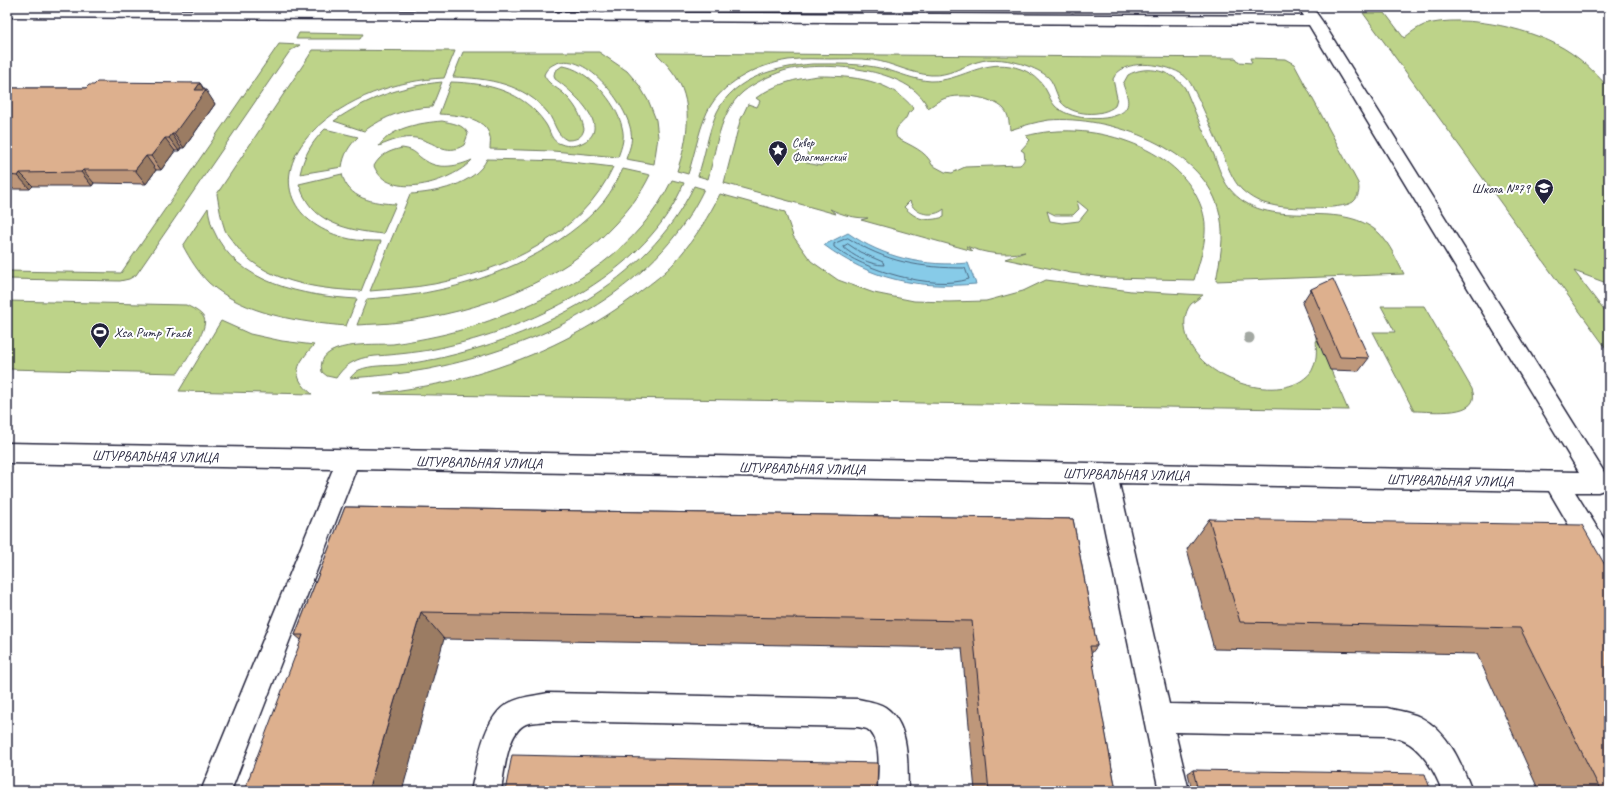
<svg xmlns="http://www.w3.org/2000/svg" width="1616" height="798" font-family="Caveat,sans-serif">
	<rect width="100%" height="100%" fill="#fff"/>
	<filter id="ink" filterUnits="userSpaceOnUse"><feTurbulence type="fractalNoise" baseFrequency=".025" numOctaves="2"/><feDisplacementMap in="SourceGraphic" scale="8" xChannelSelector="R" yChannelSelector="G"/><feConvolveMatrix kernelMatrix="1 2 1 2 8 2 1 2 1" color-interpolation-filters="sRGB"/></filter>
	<g filter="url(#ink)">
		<path fill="#bdd389" stroke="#707a62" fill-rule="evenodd" d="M 1363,13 L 1385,13 L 1404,38 C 1410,33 1417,28 1424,25 C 1465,13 1537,29 1571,53 C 1586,63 1597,75 1609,88 L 1609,284 L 1574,271 L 1609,317 L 1609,352 Z
			M 299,33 L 363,34 L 360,39 L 296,39 Z
			M 279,44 L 300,45 L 290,51 L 136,275 L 129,279 L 120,281 L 7,279 L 7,271 L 121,273 Z
			M 313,50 L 455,51 L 444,78 C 397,80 345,98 312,132 C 268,179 292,226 350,239 C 360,241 371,241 381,241 L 361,291 C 316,289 262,282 234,243 C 231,239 227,235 225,230 C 221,219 219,206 217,194 Z
			M 463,52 L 599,52 L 627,71 L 639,85 L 649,102 L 656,120 L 658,137 L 654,164 L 626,159 C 629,150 633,142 631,132 C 628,106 586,51 557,63 C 551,65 546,69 544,75 C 548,84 556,87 563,93 C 574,103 581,114 584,129 C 582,138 576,140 567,140 C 556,135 555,122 548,113 C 525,84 488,78 453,77 Z
			M 656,53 L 1236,58 L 1239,62 L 1252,63 L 1250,58 L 1285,59 L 1294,64 L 1358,183 C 1360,189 1359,197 1353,202 C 1342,210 1285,209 1272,205 C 1260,203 1251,198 1242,190 C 1232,180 1228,166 1222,153 C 1212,130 1203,106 1191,84 C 1188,79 1184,75 1180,73 C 1163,63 1122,58 1113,79 L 1117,98 L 1115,106 C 1102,117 1072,116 1061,102 C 1056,95 1055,85 1049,78 C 1043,72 1033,68 1025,65 C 1010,60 993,57 977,62 C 961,67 949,76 931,75 C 911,74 893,63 873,60 C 858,58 844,59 830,59 C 816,59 802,58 788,60 C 759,65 727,80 711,105 C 700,122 695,154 688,174 L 677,171 C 688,139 695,100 672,71 C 667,64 661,58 656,53 Z
			M 812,64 C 836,64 860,63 884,69 C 900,73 914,80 931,81 C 960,81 980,61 1010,66 C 1025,69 1039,76 1046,90 C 1049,95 1051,102 1055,106 C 1068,119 1104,123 1121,113 C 1133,106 1126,94 1123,84 L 1128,75 C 1147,64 1173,71 1185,88 C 1194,110 1204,133 1214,155 C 1218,166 1222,179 1229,188 C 1267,236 1337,195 1379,233 C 1390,244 1397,261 1404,274 L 1216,281 C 1220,259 1225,237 1220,215 C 1207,148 1108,115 1049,120 C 1035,122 1023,126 1010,130 C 1009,123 1009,115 1004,109 C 991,96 957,92 941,100 C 936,102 932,106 928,108 C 912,67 820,60 783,71 C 769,76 754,83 743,92 C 719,112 716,151 708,179 L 698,176 C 705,156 708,132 717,112 C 734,77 777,67 812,64 Z
			M 562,66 C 587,68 617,103 622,127 C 625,138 622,146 618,157 L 553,151 L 490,149 C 490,145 491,140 490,137 C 486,116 455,115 439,114 L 451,82 C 488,83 523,91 545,123 C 551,131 550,141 561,144 C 568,147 577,146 584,142 C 614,126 569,89 555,79 L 554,75 L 555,71 Z
			M 818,76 C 853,76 890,79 914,109 L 908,113 C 905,125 892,125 897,138 C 909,145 927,151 932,165 L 945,172 L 952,173 L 965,167 L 1020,165 C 1025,161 1025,158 1024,152 L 1021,150 L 1030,140 L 1026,136 C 1086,119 1180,144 1202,209 C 1210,232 1201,257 1194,280 L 1111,278 L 1071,273 L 1005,259 L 1025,252 C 1003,256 987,254 966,246 L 973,251 L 861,220 L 868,218 C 854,218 843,215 830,209 L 836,214 L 724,183 L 740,121 L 748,104 L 757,107 L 760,101 L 756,98 C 775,84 795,79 818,76 ZM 812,141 L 808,146 L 807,155 C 812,161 820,160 828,160 L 821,166 L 807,163 L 797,156 L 801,142 ZM 910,201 C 914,215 934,218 944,209 L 944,217 C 926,222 917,220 904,207 ZM 1077,201 L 1088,210 L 1079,221 L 1062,223 L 1050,221 L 1047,211 L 1055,215 L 1073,215 L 1079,209 Z
			M 442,82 L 432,107 C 406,108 385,116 364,131 L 334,121 C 367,98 402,86 442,82 Z
			M 442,121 C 451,123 464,124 468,134 L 464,145 C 446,157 434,141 416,138 C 403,136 391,141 379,146 C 392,127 420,123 442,121 Z
			M 325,129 L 358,137 C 349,146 344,154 342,167 L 300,174 C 304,155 312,142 325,129 Z
			M 402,148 C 417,150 415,155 426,161 C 439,170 459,166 472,160 C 452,182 388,202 374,166 C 380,155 389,151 402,148 Z
			M 487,159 L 563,161 L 613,167 C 583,234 503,271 434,284 C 413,288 392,289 370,291 L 410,194 C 434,193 475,185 487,159 Z
			M 623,169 L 650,175 C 641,194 629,209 615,224 C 561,283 478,312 400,322 C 386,324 371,324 357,325 L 367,299 C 390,297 412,296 434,291 C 492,280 566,247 604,201 C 612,191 617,180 623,169 Z
			M 342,174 C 348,199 373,203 396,204 L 383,234 C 355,231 320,226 305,198 C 302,194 301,188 299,184 Z
			M 672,180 L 684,183 C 648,271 536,326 448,346 C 429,351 409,353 389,355 C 377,356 363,356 353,362 C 345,366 341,371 336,378 L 327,376 L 322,372 C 314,340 374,345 393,344 C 407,342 423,339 437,336 C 461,331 484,323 507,314 C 575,288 639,248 672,180 Z
			M 694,186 L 704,189 C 654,294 537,347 429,369 C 403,374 376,376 350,378 C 353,375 355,372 359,370 C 371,365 385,366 398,365 C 410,364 424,361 436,359 C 537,337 647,283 694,186 Z
			M 720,194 L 785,212 L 793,236 L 811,261 L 838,280 L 874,293 L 914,301 L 948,302 L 986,301 L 1023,291 L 1046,280 L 1131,291 L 1203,295 C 1199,298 1195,301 1191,304 C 1186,310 1184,319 1185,327 C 1189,372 1263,403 1301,381 C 1305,378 1311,374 1313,368 C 1318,358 1316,346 1316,335 L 1348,410 L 373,394 C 407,389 441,385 474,375 C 536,357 595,328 645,288 C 657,279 670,269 679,257 C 695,238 709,216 720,194 Z
			M 208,208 C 209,214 210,222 213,229 C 236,284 304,296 357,299 L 346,326 C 300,322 245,315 209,283 C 198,272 190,259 183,246 Z
			M 7,301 L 186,305 C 192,308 201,312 204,318 C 209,329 185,362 178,373 L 7,369 Z
			M 1381,306 L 1424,306 L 1472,389 C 1483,418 1431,411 1414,411 L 1373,332 L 1395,332 Z
			M 221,321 L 250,334 L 282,341 L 314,345 C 297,364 289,375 312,394 L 179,391 Z"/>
		<path fill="#87cbe8" stroke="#5f87a3" d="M 848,233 C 884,258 925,267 968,263 L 976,284 C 918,289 871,280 824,245 Z"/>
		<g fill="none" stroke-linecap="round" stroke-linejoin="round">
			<path stroke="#4a6680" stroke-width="1" d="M 848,238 C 886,262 920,268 965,268 L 969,279 C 932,291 864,270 834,247 L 834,244 Z
				M 848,244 L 860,252 L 883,262 L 884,265 C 870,265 853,256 843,247 Z"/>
			<defs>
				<path id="minor" d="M 1302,7 L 1312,7 L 1322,21 L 1606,475 L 1609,480 L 1606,489 L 1598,492 L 1575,492 L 1609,547 L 1609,582 L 1600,578 L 1549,491 L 1119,483 L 1169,704 L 1387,708 C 1398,711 1409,712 1420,717 C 1449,732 1461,763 1472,791 L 1442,791 C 1436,773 1421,747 1402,740 C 1398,738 1392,737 1387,736 L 1175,732 L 1189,791 L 1159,791 L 1095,483 L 356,469 L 231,791 L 201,791 L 333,469 L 7,463 L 7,443 L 1579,472 L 1309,25 L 7,17 L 7,9 L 1304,16 L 1300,10 Z
					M 548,693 L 858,699 C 867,701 877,702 885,707 C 911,725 907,764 908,791 L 878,791 C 878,775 883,738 867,729 C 865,728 861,728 858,727 L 548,721 C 541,722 532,722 526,724 C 507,732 504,773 501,791 L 471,791 C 477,765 483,716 509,703 C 522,696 535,696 548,693 Z"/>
			</defs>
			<use href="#minor" stroke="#22223b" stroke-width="3"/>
			<use href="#minor" fill="#fff" fill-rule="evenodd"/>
		</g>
		<circle fill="#a3a8a2" cx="1249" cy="338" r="5.5"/>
		<path fill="#be977a" stroke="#22223b" d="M 200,83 L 215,104 L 184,148 L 181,148 L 179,151 L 175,151 L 161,170 L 156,170 L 146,184 L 94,183 L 92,186 L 33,186 L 30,189 L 7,189 L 7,88 L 86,88 Z
			M 1311,289 L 1369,358 L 1359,371 L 1330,370 L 1302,303 Z
			M 345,507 L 1073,519 L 1097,646 L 1091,654 L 1116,791 L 975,791 L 962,648 L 444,639 L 301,640 L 295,635 Z
			M 1209,519 L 1609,572 L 1609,791 L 1539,791 L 1477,654 L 1214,649 L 1187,549 Z
			M 1193,770 L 1431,791 L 1192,791 L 1188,773 Z"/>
		<path fill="#9b7b63" stroke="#22223b" d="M 200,83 L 205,92 L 206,90 L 215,104 L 184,148 L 174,134 L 195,90 Z
			M 172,134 L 181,148 L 179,151 L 169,138 Z
			M 165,138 L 175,151 L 161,170 L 151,156 Z
			M 146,156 L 156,170 L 146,184 L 135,170 Z
			M 83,170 L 94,183 L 92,186 L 81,172 Z
			M 20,173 L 33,186 L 30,189 L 18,176 Z
			M 421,612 L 444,639 L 402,791 L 368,791 Z"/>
		<path fill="#ddb08e" stroke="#22223b" d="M 97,82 L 200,83 L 195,90 L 206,90 L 174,134 L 172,134 L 169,138 L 165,138 L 151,156 L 146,156 L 135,170 L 83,170 L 81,172 L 20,173 L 18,176 L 7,175 L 7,88 L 86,88 L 89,85 L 94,85 Z
			M 1333,279 L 1369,358 L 1340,357 L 1311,289 Z
			M 345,507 L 1073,519 L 1097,646 L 1090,646 L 1116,791 L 989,791 L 972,621 L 421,612 L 368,791 L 244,791 L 303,635 L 295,635 Z
			M 1209,519 L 1582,525 L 1609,572 L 1609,791 L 1601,791 L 1520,628 L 1240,622 Z
			M 512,755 L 878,763 L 877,787 L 880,789 L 880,791 L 505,791 Z
			M 1193,770 L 1425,774 L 1431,791 L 1198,791 Z"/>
	</g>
	<defs>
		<symbol id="sight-pin" viewBox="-11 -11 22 30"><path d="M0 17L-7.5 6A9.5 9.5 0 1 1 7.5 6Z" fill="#22223b" stroke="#fff"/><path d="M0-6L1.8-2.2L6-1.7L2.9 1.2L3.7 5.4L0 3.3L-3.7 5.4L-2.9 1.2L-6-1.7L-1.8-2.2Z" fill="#fff"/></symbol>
		<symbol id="school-pin" viewBox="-11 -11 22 30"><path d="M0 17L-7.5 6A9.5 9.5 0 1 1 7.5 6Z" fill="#22223b" stroke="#fff"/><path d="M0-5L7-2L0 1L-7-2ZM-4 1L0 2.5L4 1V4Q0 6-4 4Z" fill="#fff"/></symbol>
		<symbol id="stadium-pin" viewBox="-11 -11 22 30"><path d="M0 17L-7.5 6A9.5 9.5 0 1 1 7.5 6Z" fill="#22223b" stroke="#fff"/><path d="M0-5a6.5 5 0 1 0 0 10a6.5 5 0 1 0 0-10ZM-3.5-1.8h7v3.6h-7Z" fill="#fff"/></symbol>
	</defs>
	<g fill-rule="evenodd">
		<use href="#sight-pin" x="767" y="139" width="22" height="30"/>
		<use href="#school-pin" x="1533" y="177" width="22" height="30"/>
		<use href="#stadium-pin" x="89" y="321" width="22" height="30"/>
	</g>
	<g text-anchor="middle" stroke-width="4" stroke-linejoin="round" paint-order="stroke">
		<g font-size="12" fill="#22223b" stroke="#fff" text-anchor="start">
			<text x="792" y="147">Сквер<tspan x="792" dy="14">Флагманский</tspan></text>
		</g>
		<g font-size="14" fill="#22223b" stroke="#fff" text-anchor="end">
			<text x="1530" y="193">Школа №79</text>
			<text x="114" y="337" text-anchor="start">Xsa Pump Track</text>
		</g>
		<g font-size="14" fill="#22223b" stroke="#fff">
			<text transform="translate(155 456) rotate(1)" y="5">ШТУРВАЛЬНАЯ УЛИЦА</text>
			<text transform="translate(479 462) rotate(1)" y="5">ШТУРВАЛЬНАЯ УЛИЦА</text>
			<text transform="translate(802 468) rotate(1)" y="5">ШТУРВАЛЬНАЯ УЛИЦА</text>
			<text transform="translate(1126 474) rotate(1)" y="5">ШТУРВАЛЬНАЯ УЛИЦА</text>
			<text transform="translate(1450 480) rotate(1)" y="5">ШТУРВАЛЬНАЯ УЛИЦА</text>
		</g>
	</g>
	<rect width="1616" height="798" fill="none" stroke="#fff" stroke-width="24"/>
	<rect x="12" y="12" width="1592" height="774" fill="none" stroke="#22223b" stroke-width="1.5" filter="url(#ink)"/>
</svg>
